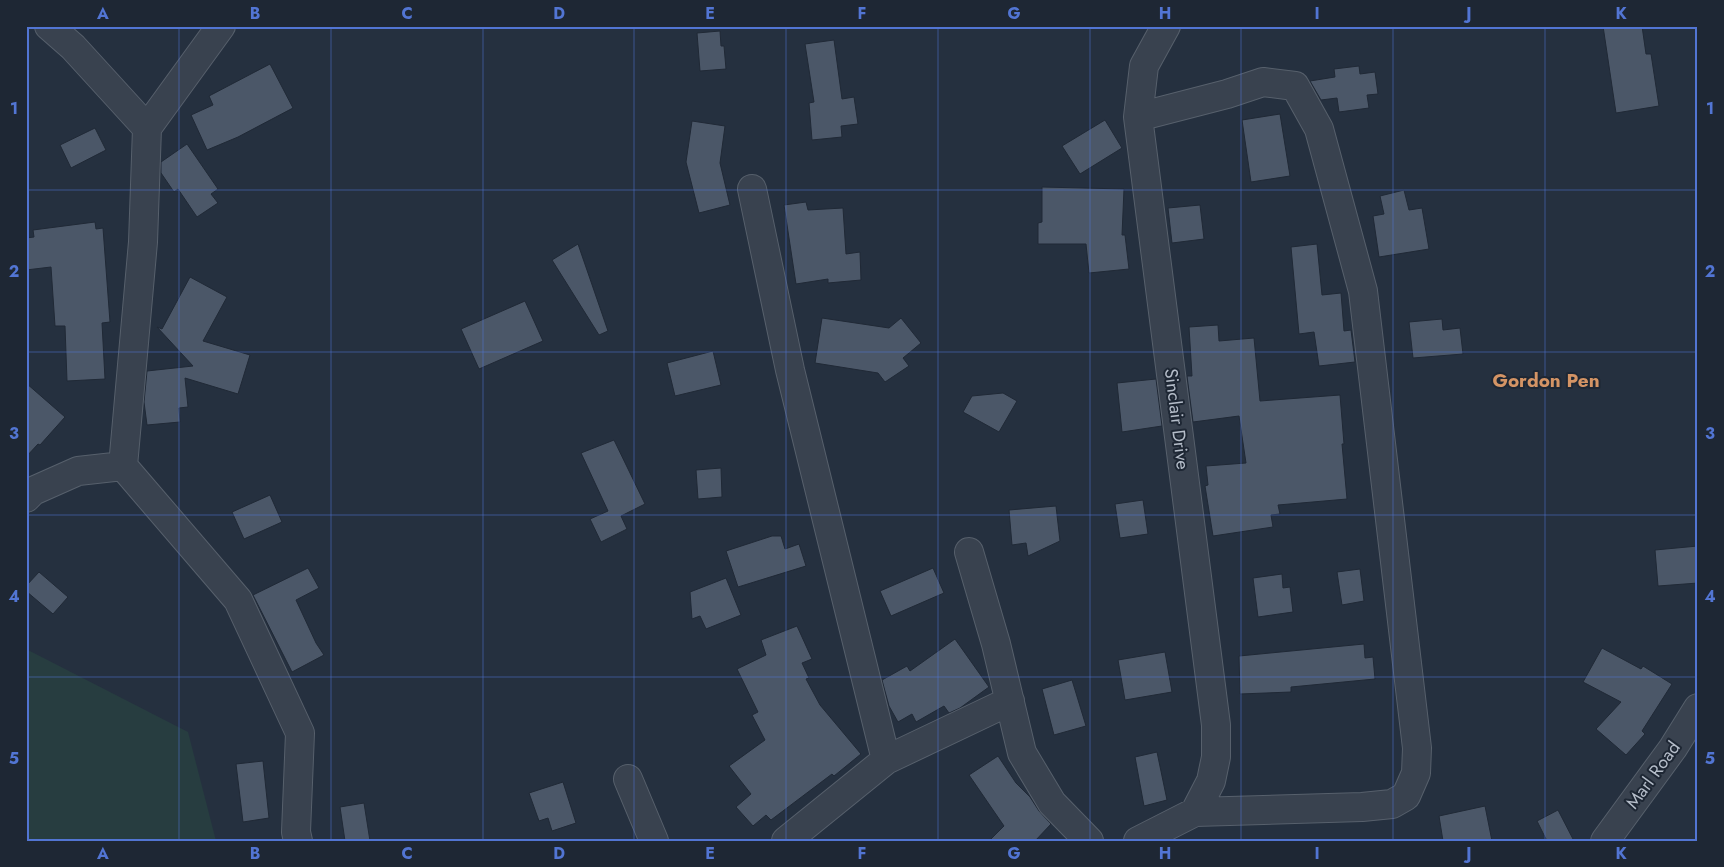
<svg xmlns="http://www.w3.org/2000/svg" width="1724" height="867" font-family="Jost,sans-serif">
	<rect width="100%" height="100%" fill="#25303f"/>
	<path fill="#273d40" d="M 26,649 L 188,732 L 216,841 L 26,841 Z"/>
	<path fill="#4b5768" stroke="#202936" d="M 1603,26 L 1642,26 L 1646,54 L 1651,54 L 1659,106 L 1616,113 Z
		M 720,31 L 721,46 L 724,46 L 726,69 L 700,71 L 697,33 Z
		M 834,40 L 842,99 L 854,97 L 858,124 L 841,126 L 842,137 L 812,140 L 809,103 L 814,102 L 805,44 Z
		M 270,64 L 293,108 L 238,137 L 207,150 L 191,115 L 213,105 L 209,96 Z
		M 1359,66 L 1360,74 L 1375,72 L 1378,94 L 1367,95 L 1369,108 L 1339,112 L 1337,98 L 1321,100 L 1310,81 L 1335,77 L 1334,69 Z
		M 1280,114 L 1290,176 L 1251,182 L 1242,120 Z
		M 1105,120 L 1122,148 L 1080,174 L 1062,146 Z
		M 692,121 L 725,126 L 720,163 L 730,205 L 699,213 L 686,162 Z
		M 95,128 L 106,150 L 71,168 L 60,145 Z
		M 187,144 L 218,189 L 211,194 L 218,203 L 197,217 L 178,189 L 174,192 L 161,173 L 161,162 Z
		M 1042,187 L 1124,189 L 1122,235 L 1125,235 L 1129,269 L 1089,273 L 1086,244 L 1038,244 L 1038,223 L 1042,222 Z
		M 1404,190 L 1409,210 L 1422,208 L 1429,249 L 1379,257 L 1373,216 L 1384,214 L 1380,196 Z
		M 806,202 L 808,210 L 843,208 L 846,254 L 860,252 L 861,280 L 828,283 L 828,279 L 796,284 L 784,205 Z
		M 1200,205 L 1204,239 L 1172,243 L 1168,208 Z
		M 95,222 L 96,229 L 103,228 L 110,322 L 102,323 L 105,379 L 67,381 L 65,326 L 55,326 L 51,267 L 26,270 L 26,238 L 34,237 L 33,230 Z
		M 578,244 L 608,331 L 599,335 L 552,260 Z
		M 1317,244 L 1322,295 L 1341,293 L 1344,331 L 1351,330 L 1355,362 L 1319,366 L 1314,332 L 1299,334 L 1291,247 Z
		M 190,277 L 227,297 L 203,341 L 250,355 L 238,394 L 185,378 L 188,407 L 179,408 L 180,422 L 147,425 L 144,402 L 147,371 L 193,366 L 157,327 L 162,329 Z
		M 525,301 L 543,341 L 479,369 L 461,329 Z
		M 822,318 L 889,328 L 901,318 L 921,343 L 903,358 L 909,366 L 885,382 L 878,373 L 815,363 Z
		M 1442,319 L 1443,330 L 1460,328 L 1463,354 L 1413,358 L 1409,322 Z
		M 1218,325 L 1219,341 L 1254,338 L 1260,401 L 1340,395 L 1344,444 L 1342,444 L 1347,499 L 1278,505 L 1280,514 L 1271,515 L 1273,527 L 1213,536 L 1205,486 L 1208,485 L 1206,466 L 1246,463 L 1239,416 L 1193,422 L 1187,376 L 1192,376 L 1189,327 Z
		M 713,351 L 721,385 L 675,396 L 667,363 Z
		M 1156,379 L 1162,426 L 1122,432 L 1117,383 Z
		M 26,383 L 65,417 L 40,445 L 38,444 L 26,457 Z
		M 1003,393 L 1017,401 L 999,432 L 963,412 L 972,396 Z
		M 614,440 L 645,504 L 621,516 L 627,529 L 601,542 L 590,519 L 608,511 L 581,453 Z
		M 721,468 L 722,497 L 698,499 L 696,470 Z
		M 270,495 L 282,522 L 244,539 L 232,512 Z
		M 1143,500 L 1148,534 L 1120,538 L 1115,504 Z
		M 1056,506 L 1060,541 L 1028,556 L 1026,543 L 1012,545 L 1009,510 Z
		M 772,536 L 781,536 L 785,549 L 799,544 L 806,566 L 738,587 L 726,551 Z
		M 1698,546 L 1698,583 L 1658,586 L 1655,550 Z
		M 308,568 L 319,588 L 296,600 L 316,643 L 324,655 L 292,672 L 253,595 Z
		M 933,568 L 944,593 L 891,616 L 880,591 Z
		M 1360,569 L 1364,601 L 1342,605 L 1337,572 Z
		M 39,572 L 68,597 L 53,614 L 26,591 L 26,586 Z
		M 1282,574 L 1283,588 L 1290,587 L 1293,612 L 1258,617 L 1253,578 Z
		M 726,578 L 741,615 L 706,629 L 700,616 L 692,619 L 690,592 Z
		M 797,626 L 812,659 L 802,663 L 809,678 L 806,679 L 820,705 L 861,754 L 834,776 L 832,774 L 771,820 L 766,815 L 753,826 L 736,807 L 751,794 L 729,766 L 765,740 L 752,715 L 758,712 L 737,669 L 766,655 L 761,640 Z
		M 955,639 L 989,687 L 960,708 L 949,713 L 944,706 L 916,722 L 912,714 L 898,722 L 889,706 L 882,680 L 907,666 L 910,671 Z
		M 1364,644 L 1365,658 L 1373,657 L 1375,679 L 1291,687 L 1291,692 L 1240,694 L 1239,656 Z
		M 1602,648 L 1641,669 L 1643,666 L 1672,684 L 1642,731 L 1645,734 L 1626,755 L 1596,729 L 1621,702 L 1583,682 Z
		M 1165,652 L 1172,692 L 1125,700 L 1118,660 Z
		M 1072,680 L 1086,726 L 1054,735 L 1042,689 Z
		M 1157,752 L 1167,800 L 1144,806 L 1135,757 Z
		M 998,756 L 1016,783 L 1030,797 L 1039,811 L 1051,824 L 1035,841 L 989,841 L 1004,826 L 969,775 Z
		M 263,761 L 269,818 L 243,822 L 236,764 Z
		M 563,782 L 576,823 L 552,831 L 548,818 L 539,821 L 529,793 Z
		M 364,803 L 370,841 L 345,841 L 340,807 Z
		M 1485,806 L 1492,841 L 1443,841 L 1439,816 Z
		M 1558,810 L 1574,841 L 1547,841 L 1537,821 Z"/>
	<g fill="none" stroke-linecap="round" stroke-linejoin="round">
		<defs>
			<path id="minor" d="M 49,26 L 73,47 L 147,128 L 143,242 L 123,466 L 238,600 L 300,733 L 296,832 L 298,841
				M 1166,26 L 1144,66 L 1138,117 L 1216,725 L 1216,757 L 1211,781 L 1195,812
				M 147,128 L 221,26
				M 752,189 L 790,370 L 886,760
				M 26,498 L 33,491 L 78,471 L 123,466
				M 969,552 L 996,644 L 1022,753 L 1052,803 L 1089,841
				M 628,779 L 654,841
				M 786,841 L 886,760 L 1010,701
				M 1138,841 L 1195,812 L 1362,807 L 1392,804 L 1406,796 L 1416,773 L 1417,748 L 1363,291 L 1319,129 L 1295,86 L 1263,82 L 1227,94 L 1138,117
				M 1605,841 L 1673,748 L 1698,708"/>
		</defs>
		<use href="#minor" stroke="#57606c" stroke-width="30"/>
		<use href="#minor" stroke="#39424f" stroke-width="28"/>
	</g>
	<path fill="none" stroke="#5275d3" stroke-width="1" stroke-opacity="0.55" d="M 179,26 L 179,841M 331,26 L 331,841M 483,26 L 483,841M 634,26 L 634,841M 786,26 L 786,841M 938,26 L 938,841M 1090,26 L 1090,841M 1241,26 L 1241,841M 1393,26 L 1393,841M 1545,26 L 1545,841M 26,190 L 1698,190M 26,352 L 1698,352M 26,515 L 1698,515M 26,677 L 1698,677"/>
	<g text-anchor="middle" stroke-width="4" stroke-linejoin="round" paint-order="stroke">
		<g font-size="18" fill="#b5bdc9" stroke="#1e2734">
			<text transform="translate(1177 419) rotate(83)" y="6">Sinclair Drive</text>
			<text transform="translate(1653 775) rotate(-54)" y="6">Marl Road</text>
		</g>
		<g font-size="19" font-weight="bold" fill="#d49465" stroke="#1e2734">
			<text x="1546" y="387">Gordon Pen</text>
		</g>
	</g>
	<rect width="1724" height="867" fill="none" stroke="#1e2734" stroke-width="55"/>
	<rect x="28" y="28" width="1668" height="812" fill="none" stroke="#5275d3" stroke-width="2"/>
	<g font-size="16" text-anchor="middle" font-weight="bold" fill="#5275d3">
		<text x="103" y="19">A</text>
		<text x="255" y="19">B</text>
		<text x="407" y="19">C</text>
		<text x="559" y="19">D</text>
		<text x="710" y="19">E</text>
		<text x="862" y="19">F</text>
		<text x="1014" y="19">G</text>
		<text x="1165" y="19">H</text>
		<text x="1317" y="19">I</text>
		<text x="1469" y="19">J</text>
		<text x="1621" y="19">K</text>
		<text x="14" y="114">1</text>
		<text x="1710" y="114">1</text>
		<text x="14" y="277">2</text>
		<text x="1710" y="277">2</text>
		<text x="14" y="439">3</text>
		<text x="1710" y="439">3</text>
		<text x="14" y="602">4</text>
		<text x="1710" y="602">4</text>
		<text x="14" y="764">5</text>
		<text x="1710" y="764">5</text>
		<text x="103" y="859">A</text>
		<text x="255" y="859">B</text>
		<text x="407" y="859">C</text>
		<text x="559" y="859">D</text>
		<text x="710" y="859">E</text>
		<text x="862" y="859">F</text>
		<text x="1014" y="859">G</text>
		<text x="1165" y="859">H</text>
		<text x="1317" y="859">I</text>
		<text x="1469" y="859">J</text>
		<text x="1621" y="859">K</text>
	</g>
</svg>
